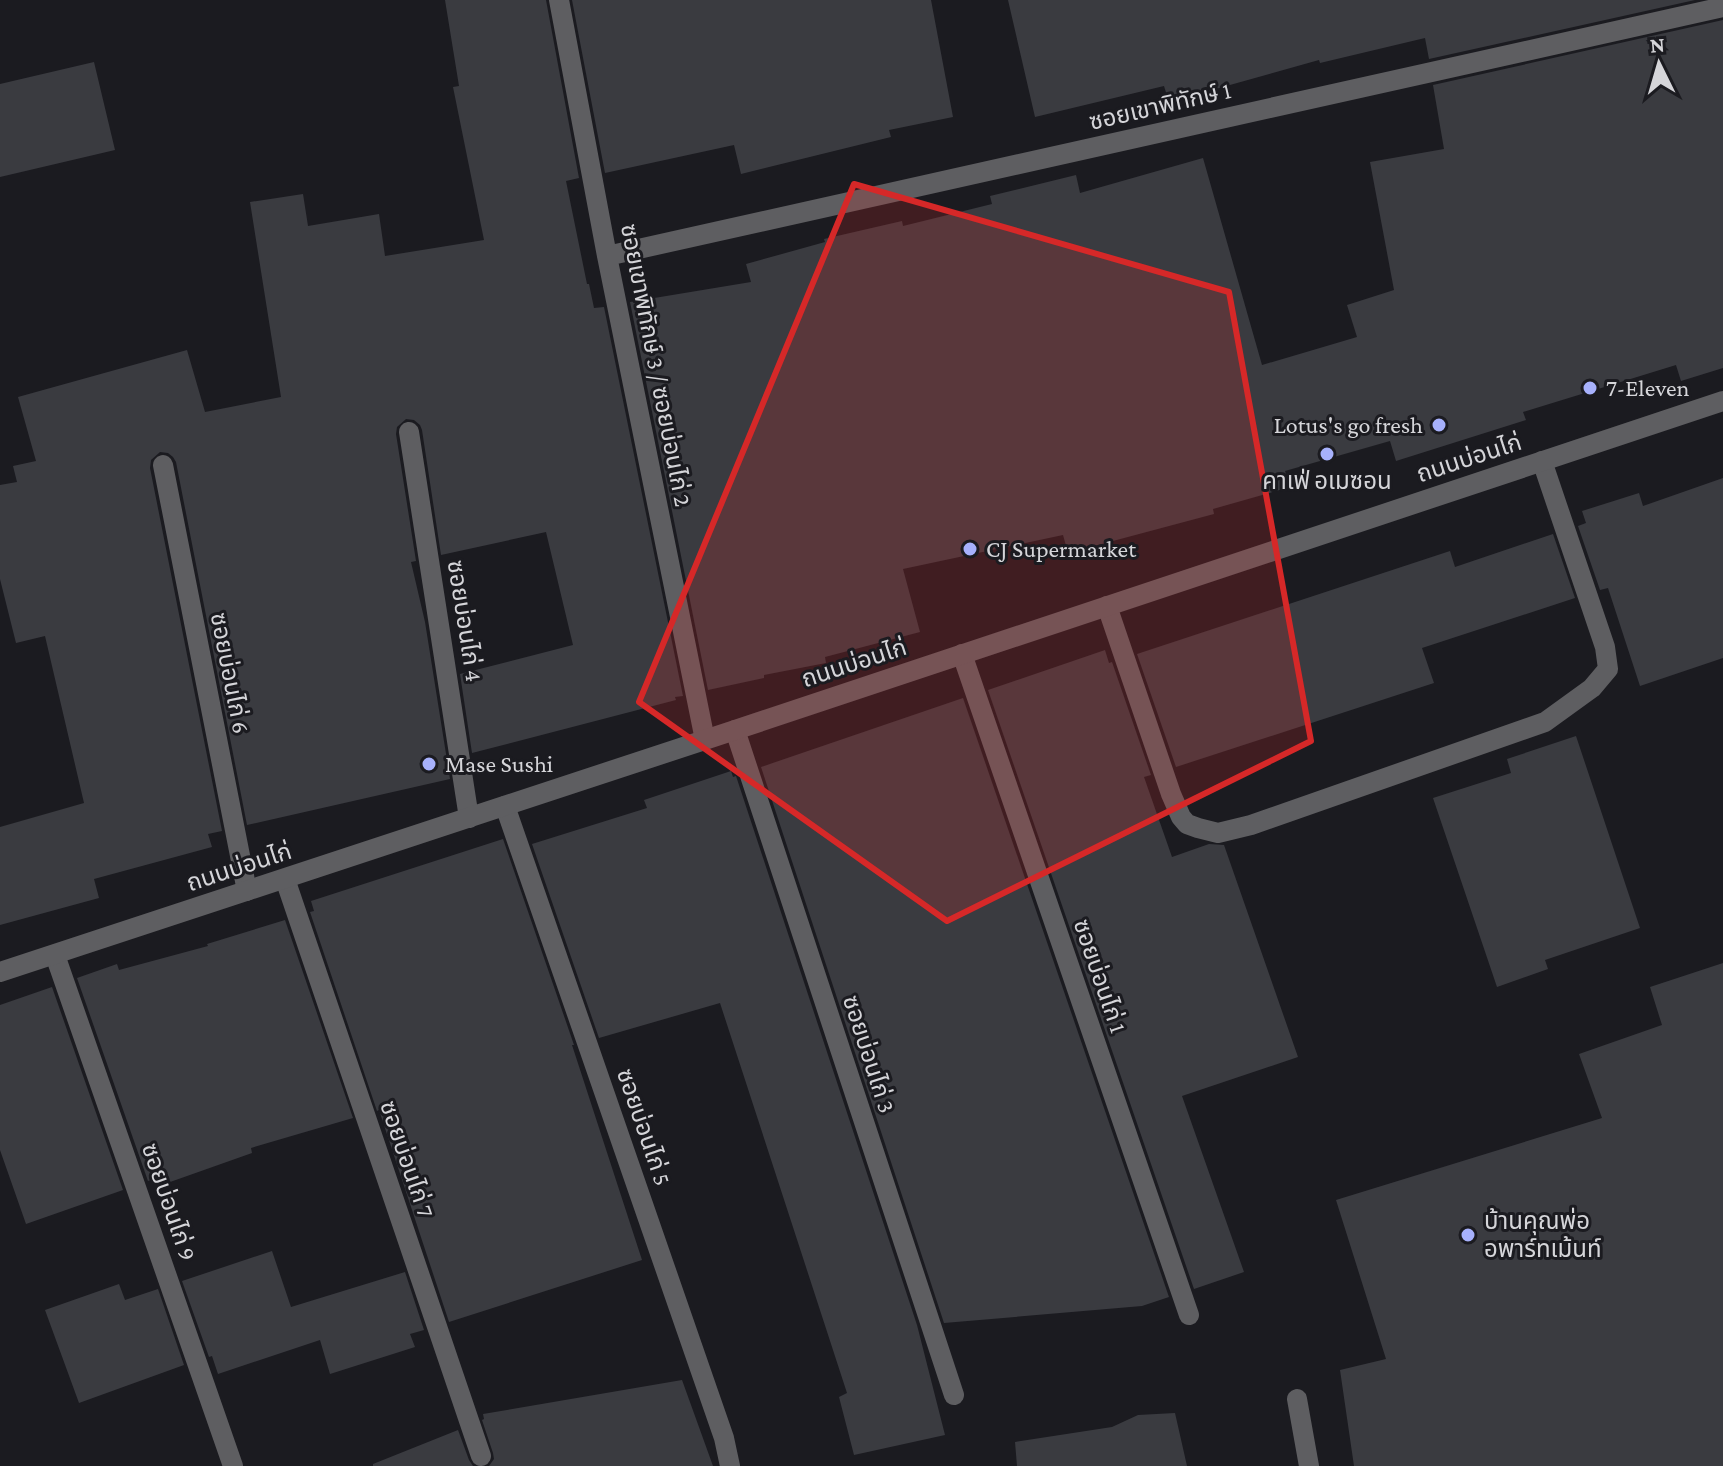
<svg xmlns="http://www.w3.org/2000/svg" width="1723" height="1466" font-family="'Crimson Pro','Noto Sans Thai',serif">
	<rect width="100%" height="100%" fill="#1b1b20"/>
	<path fill="#3a3b40" d="M 445,0 L 546,0 L 579,178 L 566,181 L 587,284 L 589,284 L 594,308 L 604,307 L 683,696 L 675,697 L 676,700 L 472,753 L 460,674 L 573,645 L 546,532 L 441,555 L 422,430 L 420,425 L 414,420 L 406,419 L 397,427 L 396,434 L 416,561 L 411,562 L 425,622 L 450,779 L 247,825 L 176,462 L 173,457 L 168,453 L 160,452 L 151,460 L 150,468 L 222,831 L 208,834 L 212,847 L 94,879 L 99,898 L 0,925 L 0,827 L 84,803 L 45,636 L 16,643 L 0,579 L 0,485 L 17,482 L 13,466 L 36,461 L 18,397 L 187,350 L 205,412 L 281,397 L 250,202 L 303,194 L 308,226 L 379,214 L 385,256 L 484,240 L 453,87 L 459,86 Z
		M 572,0 L 931,0 L 953,117 L 889,130 L 891,137 L 741,174 L 734,145 L 605,173 Z
		M 1008,0 L 1695,0 L 1429,59 L 1425,38 L 1320,63 L 1319,60 L 1169,102 L 1164,86 L 1035,117 Z
		M 1723,20 L 1723,368 L 1681,381 L 1676,365 L 1523,412 L 1526,420 L 1396,461 L 1390,441 L 1285,471 L 1290,487 L 1213,509 L 1214,514 L 1068,553 L 1063,535 L 903,569 L 920,632 L 825,657 L 826,663 L 764,675 L 764,678 L 708,690 L 630,302 L 751,282 L 746,264 L 825,242 L 824,239 L 902,221 L 903,226 L 992,204 L 990,196 L 1076,175 L 1080,193 L 1203,158 L 1262,365 L 1357,337 L 1347,305 L 1394,290 L 1370,162 L 1444,149 L 1433,85 Z
		M 94,62 L 115,150 L 0,177 L 0,84 Z
		M 1723,478 L 1723,658 L 1640,686 L 1608,588 L 1600,590 L 1578,526 L 1586,523 L 1582,511 L 1639,493 L 1643,506 Z
		M 1553,534 L 1575,598 L 1422,648 L 1434,683 L 1176,767 L 1137,654 L 1450,551 L 1455,567 Z
		M 1105,650 L 1109,663 L 1112,662 L 1151,775 L 1144,777 L 1172,857 L 1209,844 L 1224,845 L 1298,1057 L 1182,1096 L 1244,1272 L 1194,1289 L 988,690 Z
		M 963,698 L 1169,1297 L 1142,1306 L 944,1323 L 761,767 Z
		M 1576,736 L 1640,928 L 1545,960 L 1548,969 L 1497,987 L 1433,798 L 1511,773 L 1507,759 Z
		M 731,771 L 733,777 L 736,776 L 917,1325 L 945,1435 L 854,1455 L 839,1397 L 847,1393 L 720,1003 L 599,1038 L 532,844 L 647,808 L 644,800 Z
		M 503,839 L 574,1045 L 572,1045 L 642,1260 L 449,1322 L 379,1110 L 377,1111 L 310,912 L 314,911 L 311,901 Z
		M 285,920 L 353,1118 L 251,1148 L 252,1153 L 156,1187 L 154,1179 L 148,1181 L 77,978 L 117,964 L 119,970 L 208,946 L 207,944 Z
		M 1723,963 L 1723,1466 L 1354,1466 L 1340,1370 L 1386,1359 L 1336,1200 L 1602,1118 L 1579,1054 L 1662,1025 L 1650,987 Z
		M 52,987 L 123,1190 L 26,1224 L 0,1150 L 0,1005 Z
		M 272,1251 L 291,1307 L 405,1272 L 424,1330 L 410,1334 L 415,1347 L 330,1374 L 320,1340 L 218,1374 L 212,1356 L 209,1357 L 182,1281 Z
		M 119,1284 L 125,1300 L 158,1289 L 184,1365 L 79,1403 L 45,1310 Z
		M 682,1380 L 713,1466 L 489,1466 L 494,1459 L 493,1453 L 482,1420 L 484,1419 L 483,1414 Z
		M 1175,1413 L 1187,1466 L 1017,1466 L 1015,1442 L 1112,1427 L 1138,1415 Z
		M 458,1430 L 469,1460 L 473,1466 L 373,1466 L 373,1464 Z"/>
	<g fill="none" stroke-linecap="round" stroke-linejoin="round">
		<path stroke="#5e5e61" stroke-width="20" d="M 1107,606 L 1171,794 L 1181,817 L 1187,824 L 1198,828 L 1218,833 L 1251,825 L 1545,722 L 1592,688 L 1608,669 L 1605,647 L 1542,461"/>
		<path stroke="#5e5e61" stroke-width="20" d="M 559,0 L 607,256 L 705,740
			M 607,256 L 1723,7
			M 409,432 L 469,818
			M 163,465 L 247,891
			M 962,654 L 1189,1315
			M 735,730 L 954,1395
			M 505,806 L 724,1438 L 730,1466
			M 285,879 L 481,1456
			M 55,955 L 233,1466
			M 1297,1399 L 1309,1466"/>
		<path stroke="#5e5e61" stroke-width="20" d="M 0,972 L 735,730 L 1723,401"/>
	</g>
	<path fill="#d62828" fill-opacity="0.2" stroke="#d62828" stroke-width="6" stroke-linejoin="round" d="M 854,184 L 1229,292 L 1311,741 L 947,921 L 639,702 Z"/>
	<g fill="#a7b1fc" stroke="#1b1b20" stroke-width="3">
		<circle cx="1590" cy="388" r="8"/>
		<circle cx="1439" cy="425" r="8"/>
		<circle cx="1327" cy="454" r="8"/>
		<circle cx="970" cy="549" r="8"/>
		<circle cx="429" cy="764" r="8"/>
		<circle cx="1468" cy="1235" r="8"/>
	</g>
	<g text-anchor="middle" stroke-width="6" stroke-linejoin="round" paint-order="stroke">
		<g font-size="24" fill="#d5d5d9" stroke="#1b1b20">
			<text transform="translate(1160 106) rotate(-13)" y="8">ซอยเขาพิทักษ์ 1</text>
			<text transform="translate(656 365) rotate(79)" y="8">ซอยเขาพิทักษ์ 3 / ซอยบ่อนไก่ 2</text>
			<text transform="translate(1469 458) rotate(-18)" y="8">ถนนบ่อนไก่</text>
			<text transform="translate(465 621) rotate(81)" y="8">ซอยบ่อนไก่ 4</text>
			<text transform="translate(854 663) rotate(-18)" y="8">ถนนบ่อนไก่</text>
			<text transform="translate(230 673) rotate(79)" y="8">ซอยบ่อนไก่ 6</text>
			<text transform="translate(239 867) rotate(-18)" y="8">ถนนบ่อนไก่</text>
			<text transform="translate(1100 976) rotate(71)" y="8">ซอยบ่อนไก่ 1</text>
			<text transform="translate(869 1054) rotate(72)" y="8">ซอยบ่อนไก่ 3</text>
			<text transform="translate(644 1127) rotate(71)" y="8">ซอยบ่อนไก่ 5</text>
			<text transform="translate(407 1159) rotate(71)" y="8">ซอยบ่อนไก่ 7</text>
			<text transform="translate(169 1202) rotate(71)" y="8">ซอยบ่อนไก่ 9</text>
		</g>
		<g font-size="24" fill="#d5d5d9" stroke="#1b1b20" text-anchor="start">
			<text x="1606" y="396">7-Eleven</text>
			<text x="1423" y="433" text-anchor="end">Lotus's go fresh</text>
			<text x="1327" y="489" text-anchor="middle">คาเฟ่ อเมซอน</text>
			<text x="986" y="557">CJ Supermarket</text>
			<text x="445" y="772">Mase Sushi</text>
			<text x="1484" y="1229">บ้านคุณพ่อ<tspan x="1484" dy="28">อพาร์ทเม้นท์</tspan></text>
		</g>
	</g>
	<g transform="translate(1659 64) rotate(355)" stroke="#1b1b20" stroke-width="6" paint-order="stroke">
	<path d="M0-6L14 30L0 20L-14 30Z" fill="#d5d5d9"/>
	<text y="-12" font-size="22" font-weight="bold" text-anchor="middle" fill="#d5d5d9">N</text>
	</g>
</svg>
